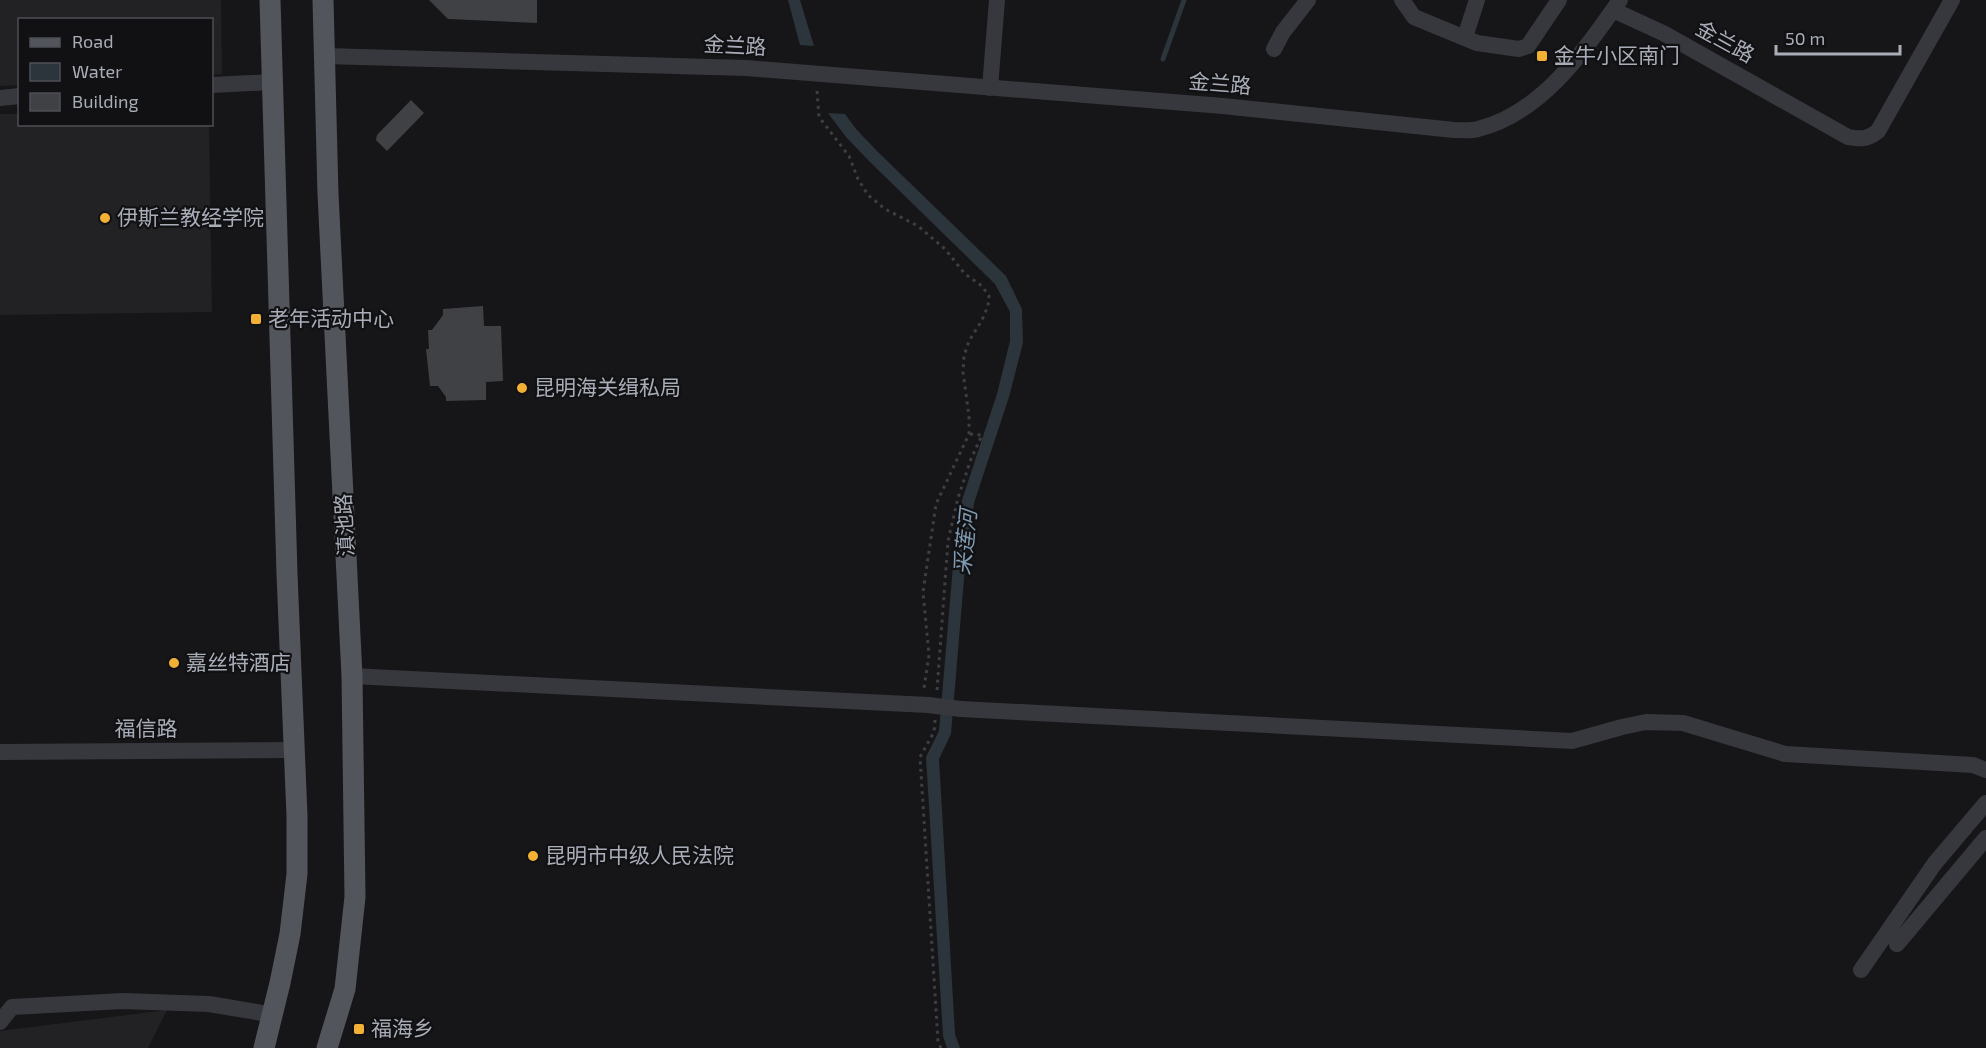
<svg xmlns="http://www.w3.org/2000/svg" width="1986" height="1048" font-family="'Exo 2','Noto Sans SC',sans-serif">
	<rect width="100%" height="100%" fill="#161618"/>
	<path fill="#222225" d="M 0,0 L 221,0 L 222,74 L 212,75 L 212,20 L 20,20 L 19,85 L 0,86 Z
		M 0,114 L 19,114 L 20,124 L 209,125 L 212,312 L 0,315 Z
		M 167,1010 L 148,1048 L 0,1048 L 0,1031 Z"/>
	<path fill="#2c353c" d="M 788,0 L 800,0 L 814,46 L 800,45 Z
		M 828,113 L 845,114 L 856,129 L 878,152 L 1006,276 L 1022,309 L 1023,343 L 1009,397 L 974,503 L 965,567 L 951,734 L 939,759 L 955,1034 L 960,1048 L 947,1048 L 943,1036 L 926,757 L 939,731 L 953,566 L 962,500 L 997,394 L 1010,341 L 1010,312 L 995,284 L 869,161 L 846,137 Z"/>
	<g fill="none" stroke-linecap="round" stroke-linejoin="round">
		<path stroke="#2c353c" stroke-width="5" d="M 1163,59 L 1184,0"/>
	</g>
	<path fill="#404145" d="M 429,0 L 537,0 L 537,23 L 448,19 Z
		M 411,100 L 424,113 L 387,151 L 376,140 L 377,135 Z
		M 483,306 L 484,326 L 501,326 L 503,381 L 486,382 L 486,400 L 446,401 L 446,397 L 438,386 L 430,386 L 426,349 L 429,349 L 428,330 L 432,330 L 443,315 L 443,309 Z"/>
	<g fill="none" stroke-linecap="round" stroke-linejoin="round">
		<path stroke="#3d3f44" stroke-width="3" stroke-dasharray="3 4.5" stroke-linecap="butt" d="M 817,91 L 819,117 L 849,156 L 858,179 L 868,195 L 885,209 L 918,226 L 945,249 L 965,274 L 982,286 L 989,296 L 988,306 L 982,320 L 969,341 L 964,356 L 963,372 L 969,416 L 969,434 L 936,504 L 923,592 L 929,655 L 924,688
			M 937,690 L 948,541 L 958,498 L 971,459 L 982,435 L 969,434
			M 935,720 L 934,732 L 920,757 L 938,1041 L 941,1048"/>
		<path stroke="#37383d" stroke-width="16" d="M 1402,0 L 1414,17 L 1477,43 L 1519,49 L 1528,46 L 1559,0
			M 1613,10 L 1663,33 L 1848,137 C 1861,139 1867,140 1878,131 L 1952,0
			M 1465,37 L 1477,0
			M 1274,49 L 1283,32 L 1308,0
			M 325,56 L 746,68 L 1223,106 L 1454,130 C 1462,130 1471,131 1478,129 C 1542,113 1584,51 1620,0
			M 212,85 L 273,82
			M 990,88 L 997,0
			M 0,98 L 20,96
			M 352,676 L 928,705
			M 961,709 L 1572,741 L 1622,727 L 1646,722 L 1683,723 L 1785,754 L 1973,765 L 1986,770
			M 0,752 L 293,750
			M 1897,944 L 1986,838
			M 1861,970 L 1935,863 L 1986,803
			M 0,1022 L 12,1007 L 123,1001 L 209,1004 L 268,1014"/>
		<path stroke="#53555c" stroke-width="21" d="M 323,0 L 328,194 L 352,676 L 355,897 L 345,989 L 327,1048
			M 264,1048 L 280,983 L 290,934 L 297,874 L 297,816 L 287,574 L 270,0"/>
		<path stroke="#37383d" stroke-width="16" d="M 928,705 L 961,709"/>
	</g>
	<g fill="#f2b134" stroke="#111113" stroke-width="2">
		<rect x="1536" y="50" width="12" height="12" rx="3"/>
		<circle cx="105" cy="218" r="6"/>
		<rect x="250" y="313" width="12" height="12" rx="3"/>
		<circle cx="522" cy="388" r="6"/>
		<circle cx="174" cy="663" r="6"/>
		<circle cx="533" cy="856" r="6"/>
		<rect x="353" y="1023" width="12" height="12" rx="3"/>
	</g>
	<g text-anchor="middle" stroke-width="4.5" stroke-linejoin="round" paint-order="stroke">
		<g font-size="21" fill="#a8adb8" stroke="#111113">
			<text transform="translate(1725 42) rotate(29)" y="7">金兰路</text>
			<text transform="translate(735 46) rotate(3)" y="7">金兰路</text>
			<text transform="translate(1220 84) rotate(5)" y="7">金兰路</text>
			<text transform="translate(345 525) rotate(-93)" y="7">滇池路</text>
			<text x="146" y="736">福信路</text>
		</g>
		<g font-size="21" fill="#a8adb8" stroke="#111113" text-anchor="start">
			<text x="1554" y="63">金牛小区南门</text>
			<text x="117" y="225">伊斯兰教经学院</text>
			<text x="268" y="326">老年活动中心</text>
			<text x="534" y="395">昆明海关缉私局</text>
			<text x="186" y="670">嘉丝特酒店</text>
			<text x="545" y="863">昆明市中级人民法院</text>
			<text x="371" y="1036">福海乡</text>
		</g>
		<g font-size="22" font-style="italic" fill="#7f9bb3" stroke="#111113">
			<text transform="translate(965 542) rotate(-84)" y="8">采莲河</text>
		</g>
	</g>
	<rect x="18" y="18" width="195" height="108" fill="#111113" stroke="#4d4f55" stroke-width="1.5"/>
	<rect x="30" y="38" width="30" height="9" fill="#53555c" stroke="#4d4f55" stroke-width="1.5"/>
	<text x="72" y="48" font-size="18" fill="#a8adb8">Road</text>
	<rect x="30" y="63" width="30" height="18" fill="#2c353c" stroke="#4d4f55" stroke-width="1.5"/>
	<text x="72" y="78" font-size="18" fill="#a8adb8">Water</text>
	<rect x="30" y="93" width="30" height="18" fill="#404145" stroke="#4d4f55" stroke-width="1.5"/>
	<text x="72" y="108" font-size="18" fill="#a8adb8">Building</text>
	<path d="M1776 45v9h124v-9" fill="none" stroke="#a8adb8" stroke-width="3"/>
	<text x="1785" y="45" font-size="18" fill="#a8adb8" stroke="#111113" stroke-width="4.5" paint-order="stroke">50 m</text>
</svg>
